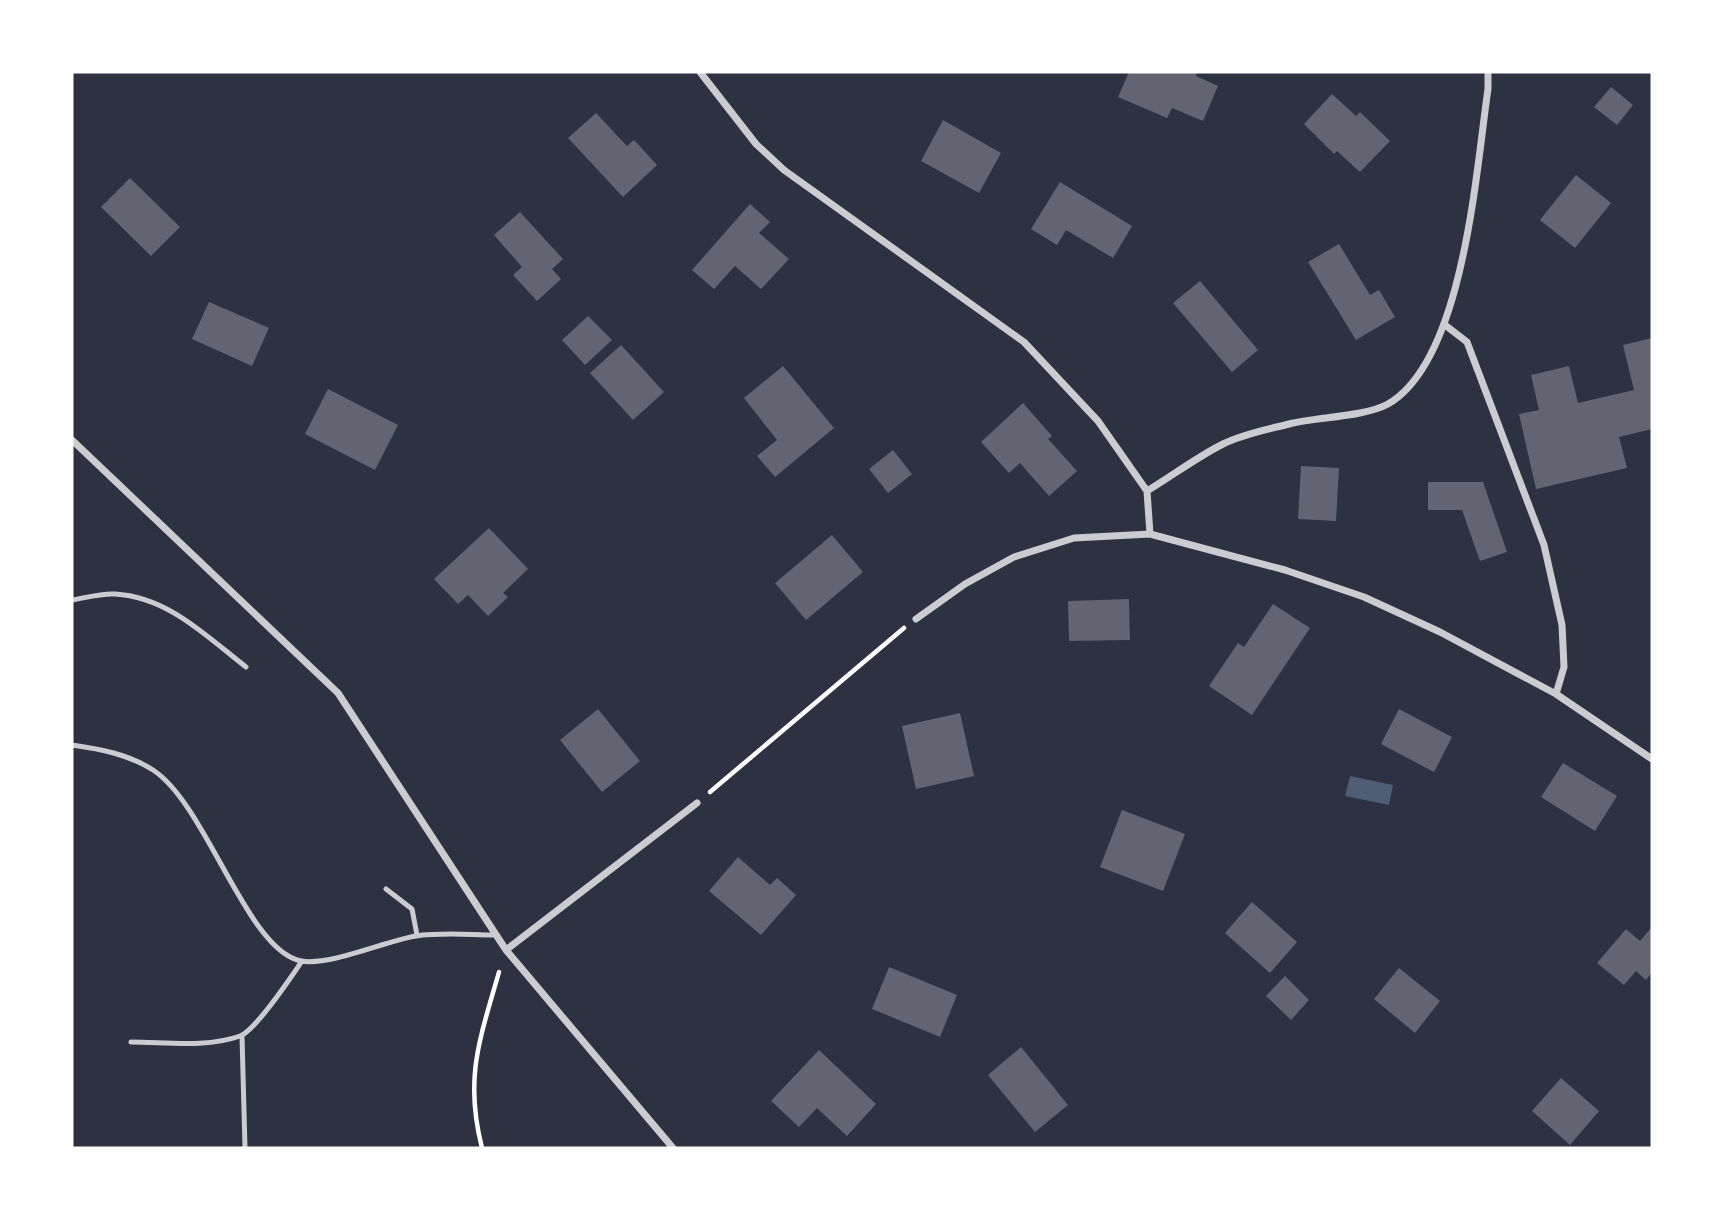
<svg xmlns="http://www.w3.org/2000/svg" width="1724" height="1220" font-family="'Source Sans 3',sans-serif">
	<rect width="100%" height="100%" fill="#2d3142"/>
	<path fill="#4f5d75" d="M 1350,776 L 1393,785 L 1389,805 L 1345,796 Z"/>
	<path fill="#626471" d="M 1129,72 L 1197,72 L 1196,76 L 1218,86 L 1203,121 L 1172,108 L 1167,118 L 1118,97 Z
		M 1611,87 L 1633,105 L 1617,125 L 1594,107 Z
		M 1332,94 L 1356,116 L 1360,112 L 1390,141 L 1360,172 L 1337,151 L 1334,154 L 1304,124 Z
		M 596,113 L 627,146 L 634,140 L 657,165 L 623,197 L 568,138 Z
		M 943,120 L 1001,153 L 979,193 L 921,161 Z
		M 1576,175 L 1611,203 L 1575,248 L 1540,220 Z
		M 130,178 L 180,227 L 151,256 L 101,207 Z
		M 1060,182 L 1132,226 L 1113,258 L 1066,230 L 1057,245 L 1031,229 Z
		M 750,204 L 770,222 L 759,233 L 789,259 L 761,289 L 735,266 L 714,289 L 692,270 Z
		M 520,212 L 563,259 L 552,269 L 561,279 L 537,301 L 513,275 L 522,267 L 494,235 Z
		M 1339,244 L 1370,295 L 1379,290 L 1395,317 L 1356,340 L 1308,262 Z
		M 1200,281 L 1258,350 L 1232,372 L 1173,303 Z
		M 209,302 L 269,328 L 252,366 L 192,339 Z
		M 588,316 L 612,340 L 585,365 L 562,340 Z
		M 1652,338 L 1652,429 L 1619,437 L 1627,468 L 1536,489 L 1519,414 L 1539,410 L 1531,375 L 1569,366 L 1578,403 L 1634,390 L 1623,345 Z
		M 621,345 L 664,392 L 633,420 L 590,373 Z
		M 783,366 L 834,428 L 775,477 L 757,456 L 777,440 L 744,398 Z
		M 328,389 L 398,425 L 375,470 L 305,434 Z
		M 1023,403 L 1052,436 L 1048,439 L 1077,471 L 1049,496 L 1020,463 L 1009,473 L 981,442 Z
		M 893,450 L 912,474 L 888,493 L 869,469 Z
		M 1301,466 L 1339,468 L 1336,521 L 1298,519 Z
		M 1428,482 L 1483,482 L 1507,552 L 1480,561 L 1462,510 L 1428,510 Z
		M 489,528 L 528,569 L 503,593 L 508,597 L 488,616 L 468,595 L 458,604 L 434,579 Z
		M 832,535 L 863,572 L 806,620 L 775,583 Z
		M 1129,599 L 1130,640 L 1069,641 L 1068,601 Z
		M 1273,604 L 1310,628 L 1252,715 L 1209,686 L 1238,643 L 1244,647 Z
		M 598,709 L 640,761 L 602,792 L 560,740 Z
		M 1399,709 L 1452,737 L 1434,772 L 1381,744 Z
		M 960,713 L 974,776 L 916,789 L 902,726 Z
		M 1563,763 L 1617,796 L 1595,831 L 1541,797 Z
		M 1122,810 L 1185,834 L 1163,891 L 1100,867 Z
		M 738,857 L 770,885 L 777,878 L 796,895 L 761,935 L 709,891 Z
		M 1252,902 L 1297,942 L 1270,973 L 1225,933 Z
		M 1652,927 L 1652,972 L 1646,980 L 1636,971 L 1624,985 L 1597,963 L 1626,929 L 1640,941 Z
		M 889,967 L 957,995 L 940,1037 L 872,1009 Z
		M 1399,968 L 1440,1001 L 1415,1033 L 1374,999 Z
		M 1285,976 L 1309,1000 L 1291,1020 L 1266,996 Z
		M 1021,1047 L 1068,1105 L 1035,1132 L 988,1075 Z
		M 819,1050 L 876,1104 L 847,1136 L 817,1108 L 799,1127 L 771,1101 Z
		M 1561,1078 L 1599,1111 L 1570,1145 L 1532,1111 Z"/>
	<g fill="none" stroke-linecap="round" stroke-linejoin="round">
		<path stroke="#fff" stroke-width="4.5" d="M 710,792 L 904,628
			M 482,1148 C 464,1077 480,1039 499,972"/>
		<path stroke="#caccd0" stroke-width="5" d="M 72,600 C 85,598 101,593 115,594 C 168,597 206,636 246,667
			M 72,745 C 100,749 128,754 153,770 C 207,805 247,951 301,961 C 331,966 385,941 416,936 C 442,932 471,935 496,935
			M 386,889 L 412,909 L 417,935
			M 242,1036 L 245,1148
			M 131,1042 C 165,1042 207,1048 240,1036 C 256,1030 291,977 302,961"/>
		<path stroke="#caccd0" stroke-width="7" d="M 700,72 L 756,144 L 784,170 L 1024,342 L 1098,421 L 1147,491 L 1150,534
			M 1445,325 L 1467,342 L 1544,545 L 1562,625 L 1564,667 L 1556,694
			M 72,440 L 338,693 L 506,950 L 673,1148
			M 1147,491 C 1172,476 1197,457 1223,444 C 1243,434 1269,429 1289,424 C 1317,417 1364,417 1388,404 C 1464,360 1476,170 1488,89 L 1488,72
			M 916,619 L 965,584 L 1014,557 L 1074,538 L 1150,534 L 1285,570 L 1364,597 L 1440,632 L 1556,694 L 1652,759
			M 506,950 L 697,803"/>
	</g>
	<rect width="1724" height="1220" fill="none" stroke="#ffffff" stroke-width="147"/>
</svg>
